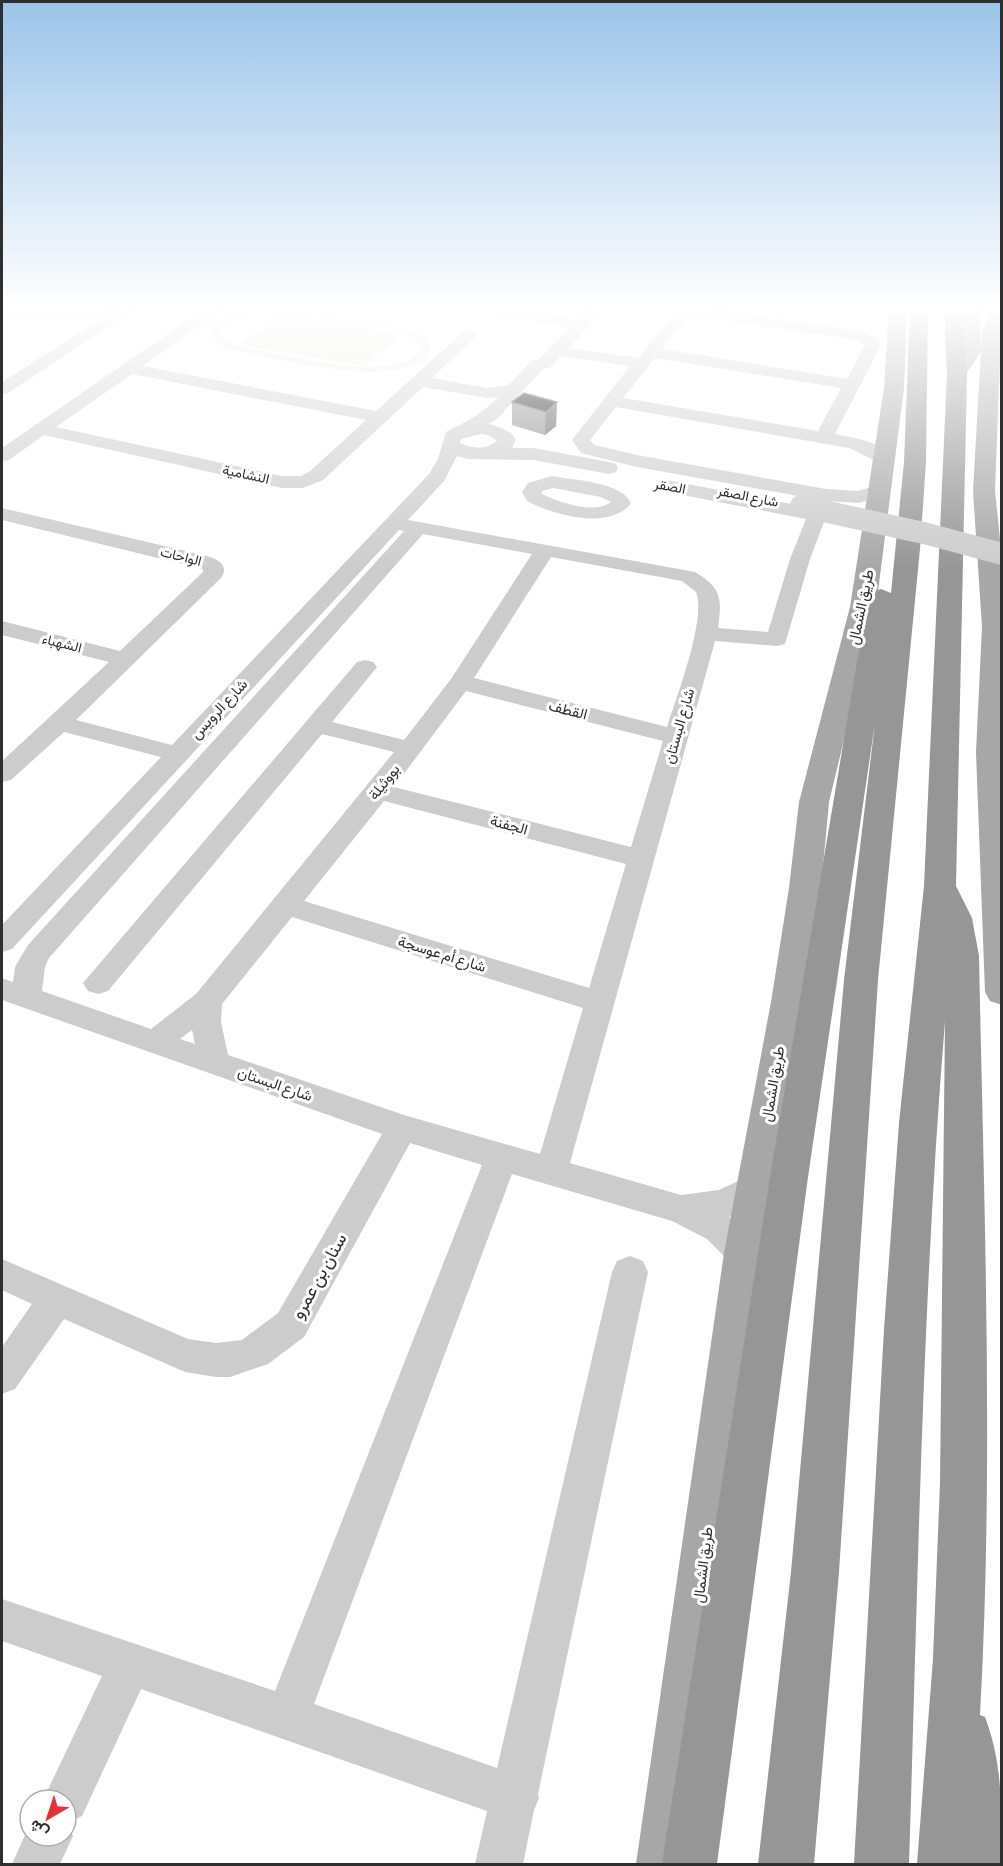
<svg xmlns="http://www.w3.org/2000/svg" width="1003" height="1866" font-family="'Asap Condensed',Vazirmatn,sans-serif">
	<rect width="100%" height="100%" fill="#fff"/>
	<path fill="#e4ecdd" fill-rule="evenodd" d="M 264,308 L 290,309 L 408,329 L 426,337 L 430,349 C 410,395 271,357 232,350 C 222,347 212,343 210,331 C 219,313 245,310 264,308 ZM 266,312 L 290,313 L 397,331 L 415,338 L 421,348 C 403,388 277,353 243,347 L 230,343 L 222,337 L 221,330 L 227,323 L 237,318 Z
		M 279,313 L 401,334 L 364,366 L 239,344 Z"/>
	<g fill="none" stroke-linecap="round" stroke-linejoin="round">
		<path fill="#ccc" fill-rule="evenodd" d="M 14,308 L 66,310 L 110,308 L 111,313 L 118,308 L 137,308 L 8,393 L 2,394 L 2,382 L 107,315 L 66,320 L 27,315 L 2,322 L 2,312 Z
			M 205,308 L 223,308 L 143,366 L 376,411 L 463,332 L 469,330 L 477,335 L 432,378 L 487,388 L 509,385 L 531,361 L 539,359 L 570,327 L 488,313 L 480,308 L 515,308 L 578,319 L 588,308 L 605,308 L 569,348 L 638,358 L 679,308 L 704,308 L 855,330 L 878,339 L 881,345 L 835,434 C 854,438 881,441 893,458 L 891,462 C 877,465 862,453 849,448 L 616,407 L 590,440 L 595,445 L 637,455 L 826,489 L 858,491 L 879,485 L 886,487 L 889,491 L 886,495 L 859,503 L 826,501 L 637,467 L 581,453 L 572,440 L 630,366 L 560,356 L 551,367 L 543,369 L 497,419 L 489,424 C 500,427 510,430 516,439 L 512,448 L 534,448 L 609,462 L 616,464 L 618,468 L 616,472 L 609,474 L 534,460 L 467,459 L 457,456 L 444,481 L 408,520 L 695,572 C 722,588 722,599 718,628 L 768,632 L 790,559 L 806,519 L 667,492 L 660,490 L 657,486 L 660,482 L 667,480 L 828,511 L 835,513 L 838,517 L 835,521 L 824,522 L 810,559 L 785,644 L 777,646 L 715,641 L 570,1163 L 681,1195 L 719,1190 L 755,1173 L 767,1177 L 772,1187 L 767,1197 L 729,1217 L 756,1242 L 762,1253 L 756,1264 L 744,1268 L 732,1264 L 707,1239 L 672,1221 L 512,1174 L 314,1704 L 497,1768 L 612,1272 L 617,1261 L 630,1256 L 643,1261 L 648,1272 L 538,1794 L 539,1798 L 534,1810 L 523,1864 L 475,1864 L 487,1811 L 141,1689 L 82,1816 L 67,1823 L 73,1836 L 60,1864 L 12,1864 L 30,1824 L 30,1836 L 66,1836 L 66,1800 L 43,1800 L 102,1676 L 2,1641 L 2,1599 L 275,1691 L 482,1165 L 410,1143 L 304,1337 L 268,1364 L 230,1377 L 216,1377 L 185,1372 L 64,1319 L 15,1389 L 2,1394 L 2,1347 L 32,1304 L 2,1290 L 2,1259 L 188,1339 L 216,1343 L 242,1340 L 278,1313 L 382,1134 L 2,1000 L 2,978 L 13,982 L 15,967 L 28,945 L 404,531 L 399,530 L 12,949 L 2,952 L 2,925 L 161,757 L 64,732 L 11,780 L 2,782 L 2,761 L 109,662 L 2,635 L 2,621 L 120,651 L 203,572 L 203,569 L 2,520 L 2,508 L 203,555 C 215,558 231,564 221,578 L 76,720 L 172,745 L 429,474 L 438,459 L 446,432 C 466,422 482,414 498,397 L 487,398 L 423,387 L 323,480 L 303,488 L 282,488 L 44,435 L 9,460 L 2,461 L 2,448 ZM 689,315 L 851,339 L 865,345 L 847,379 L 662,349 ZM 655,358 L 841,388 L 818,431 L 623,398 ZM 132,374 L 366,420 L 309,472 L 300,476 L 282,476 L 56,427 ZM 481,434 L 488,435 L 497,441 C 485,450 474,449 460,443 L 461,439 ZM 423,534 L 532,554 L 451,679 L 404,740 L 332,722 L 377,667 L 373,662 L 365,660 L 357,662 L 83,983 L 88,991 L 98,994 L 108,991 L 322,734 L 394,752 L 196,994 L 151,1029 L 42,991 L 45,967 L 49,958 ZM 551,557 L 682,581 L 696,592 C 707,618 676,698 667,727 L 474,678 ZM 466,691 L 663,741 L 631,847 L 394,787 ZM 384,801 L 626,864 L 589,988 L 304,901 ZM 292,917 L 583,1008 L 540,1154 L 404,1115 L 228,1055 L 221,1022 L 222,1004 ZM 192,1030 L 195,1044 L 180,1039 Z
			M 552,476 C 573,480 622,482 631,503 C 611,531 552,515 527,501 L 522,492 L 528,483 ZM 553,488 L 601,497 L 611,502 C 594,515 559,502 542,494 L 542,491 Z"/>
		<path fill="#a7a7a7" fill-rule="evenodd" d="M 889,308 L 907,308 L 904,388 L 876,607 L 829,802 L 821,888 L 805,1002 L 764,1253 L 691,1864 L 636,1864 L 724,1253 L 771,1002 L 789,888 L 799,802 L 850,607 L 884,388 Z
			M 962,308 L 980,308 L 981,351 L 964,378 L 950,378 L 947,374 L 961,351 Z
			M 991,308 L 1002,308 L 995,491 L 1002,558 L 1002,1005 L 990,1001 L 985,992 L 976,752 L 982,627 L 973,491 L 982,333 Z"/>
		<path fill="#969696" fill-rule="evenodd" d="M 910,308 L 928,308 L 926,462 L 920,549 L 878,980 L 839,1572 L 814,1864 L 758,1864 L 791,1572 L 844,980 L 875,723 L 808,1177 L 717,1864 L 662,1864 L 770,1177 L 868,597 L 872,592 L 881,589 L 891,593 L 904,462 Z
			M 944,308 L 962,308 L 967,374 L 956,886 L 972,918 L 979,956 C 984,1209 994,1462 980,1715 L 985,1717 C 1003,1764 1002,1814 1002,1864 L 917,1864 L 933,1659 L 940,1483 L 945,1021 C 922,1301 918,1583 909,1864 L 854,1864 L 884,1329 L 899,1123 L 924,886 L 947,374 Z"/>
		<path stroke="#ccc" stroke-width="22" d="M 801,506 L 928,534 L 1002,554"/>
	</g>
	<path fill="#8a8a8a" d="M 512,402 L 557,402 L 556,426 L 545,435 L 512,425 Z"/>
	<path fill="#5c5c5c" d="M 557,402 L 556,426 L 545,435 L 546,412 Z"/>
	<path fill="#161616" stroke="#5c5c5c" stroke-width="1.5" d="M 524,393 L 557,402 L 546,412 L 512,402 Z"/>
	<linearGradient id="sky" x2="0" y2="1"><stop stop-color="#9bc4ea"/><stop offset="0.54" stop-color="#fff"/><stop offset="1" stop-color="#fff" stop-opacity="0"/></linearGradient>
	<rect width="1003" height="569" fill="url(#sky)"/>
	<g text-anchor="middle" stroke-width="6" stroke-linejoin="round" paint-order="stroke">
		<g font-size="14" fill="#2f2f2f" stroke="#fff">
			<text transform="translate(246 474) rotate(12)" y="5">النشامية</text>
			<text transform="translate(670 486) rotate(11)" y="5">الصقر</text>
			<text transform="translate(748 496) rotate(11)" y="5">شارع الصقر</text>
			<text transform="translate(181 556) rotate(14)" y="5">الواحات</text>
			<text transform="translate(62 643) rotate(14)" y="5">الشهباء</text>
		</g>
		<g font-size="15" fill="#2f2f2f" stroke="#fff">
			<text transform="translate(861 607) rotate(-78)" y="5">طريق الشمال</text>
			<text transform="translate(219 709) rotate(-47)" y="5">شارع الرويس</text>
			<text transform="translate(568 710) rotate(14)" y="5">القطف</text>
			<text transform="translate(679 726) rotate(-74)" y="5">شارع البستان</text>
			<text transform="translate(384 782) rotate(-52)" y="5">بووثيلة</text>
			<text transform="translate(509 825) rotate(15)" y="5">الجفنة</text>
			<text transform="translate(442 954) rotate(17)" y="5">شارع أم عوسجة</text>
			<text transform="translate(275 1084) rotate(19)" y="5">شارع البستان</text>
			<text transform="translate(773 1084) rotate(-80)" y="5">طريق الشمال</text>
			<text transform="translate(703 1565) rotate(-83)" y="5">طريق الشمال</text>
		</g>
		<g font-size="18" fill="#2f2f2f" stroke="#fff">
			<text transform="translate(319 1276) rotate(-61)" y="6">سنان بن عمرو</text>
		</g>
	</g>
	<rect width="1003" height="1866" fill="none" stroke="#2f2f2f" stroke-width="6"/>
	<g transform="translate(48 1818) rotate(219)"><circle r="28" fill="#ffffff" stroke="#acacac" stroke-width="1.5"/>
	<path d="M0-4.5L10 22L0 15L-10 22Z" fill="#e53236"/>
	<text y="-9" font-size="16" font-weight="bold" text-anchor="middle" fill="#2f2f2f">ش</text>
	</g>
</svg>
